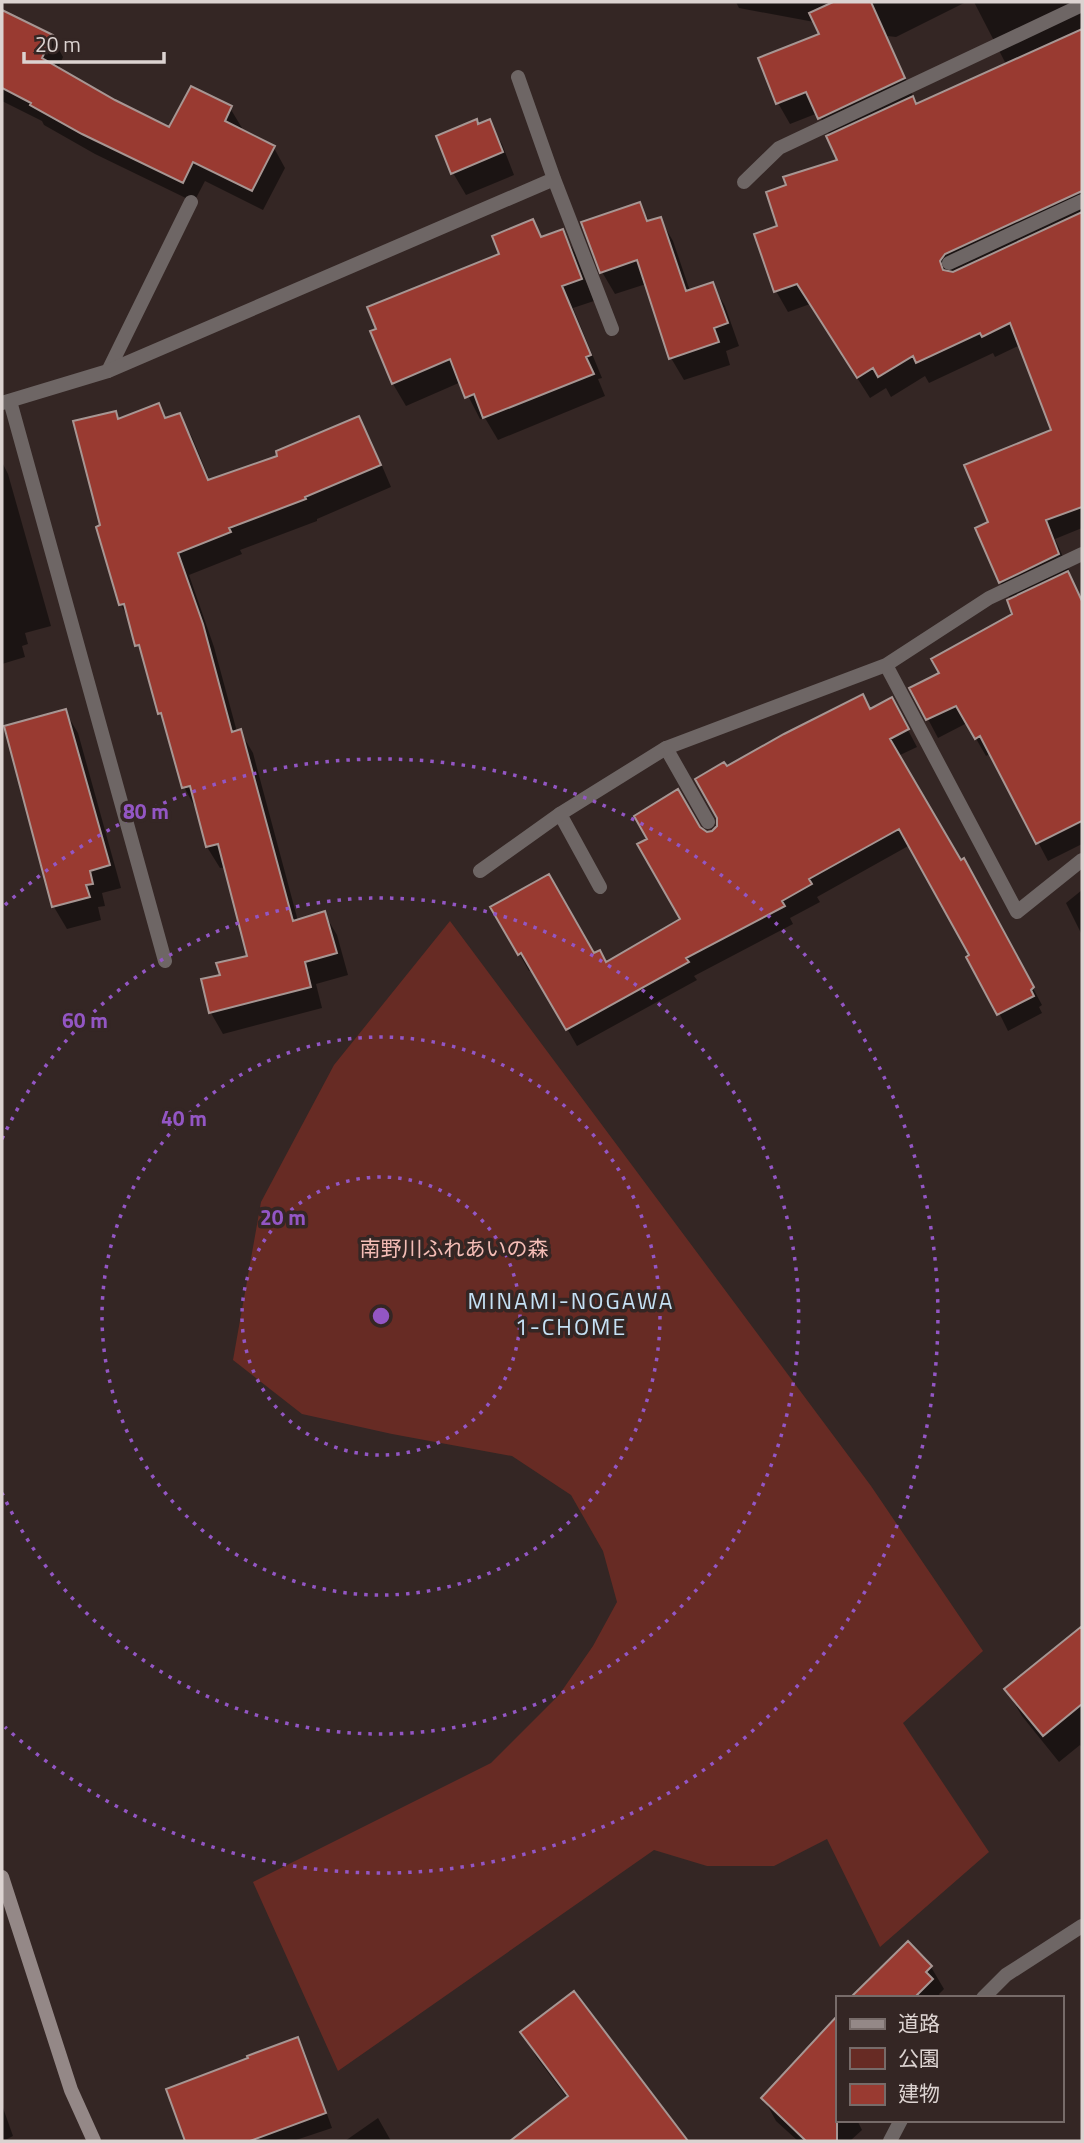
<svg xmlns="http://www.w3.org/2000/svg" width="1084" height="2143" font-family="'Titillium Web','Noto Sans JP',sans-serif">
	<rect width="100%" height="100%" fill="#342624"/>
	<path fill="#672b24" d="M 450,921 L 871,1486 L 983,1651 L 903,1723 L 989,1852 L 880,1947 L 827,1839 L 774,1866 L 707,1866 L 654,1850 L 338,2071 L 253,1882 L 491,1763 L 559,1695 L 593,1646 L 617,1602 L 603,1551 L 571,1495 L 512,1456 L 392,1434 L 302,1414 L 233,1360 L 261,1202 L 334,1065 Z"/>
	<path fill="#0007" d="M 736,2 L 966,2 L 896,37 L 887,36 L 917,106 L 1007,66 L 974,2 L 1082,2 L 1082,402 L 1051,415 L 1020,345 L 995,357 L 993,353 L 929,383 L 925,376 L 891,397 L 886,388 L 870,398 L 810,304 L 788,312 L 776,291 L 779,227 L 840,161 L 830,136 L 818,113 L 790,124 L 778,103 L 841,27 L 739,8 Z
		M 2,12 L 52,37 L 63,57 L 58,69 L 114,102 L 170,129 L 230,108 L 242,128 L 240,131 L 274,148 L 285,168 L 263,210 L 205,181 L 194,202 L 95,154 L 44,125 L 42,121 L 2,101 Z
		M 489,122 L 502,144 L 514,175 L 466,195 L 453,173 L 478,126 Z
		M 639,204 L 650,222 L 660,219 L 673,241 L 690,291 L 712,284 L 725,306 L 739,346 L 726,351 L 730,365 L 684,380 L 671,358 L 646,284 L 615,294 L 602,272 Z
		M 533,221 L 542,238 L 562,231 L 575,253 L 594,301 L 573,308 L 602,378 L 598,379 L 605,396 L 498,440 L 485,418 L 480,419 L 461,382 L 406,406 L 393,384 L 372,332 L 501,255 Z
		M 158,405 L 167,420 L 179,415 L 192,437 L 210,481 L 279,457 L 359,418 L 371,440 L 391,487 L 317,519 L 317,521 L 240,550 L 242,554 L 189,575 L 214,647 L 237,732 L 240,731 L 253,753 L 298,921 L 324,913 L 337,935 L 348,975 L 316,984 L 322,1008 L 223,1034 L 211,1013 L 203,981 L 222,976 L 249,957 L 226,867 L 220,868 L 207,847 L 196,809 L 184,787 L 166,724 L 159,713 L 145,659 L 137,645 L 130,621 L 121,605 L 98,528 L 102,526 L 115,413 L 119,421 Z
		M 1079,421 L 1082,426 L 1082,528 L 1055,539 L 1070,572 L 1068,573 L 1082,601 L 1082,844 L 1048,861 L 991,753 L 986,756 L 967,723 L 938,738 L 912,689 L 941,674 L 1015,614 L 1011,600 L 1000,582 L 990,523 Z
		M 2,462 L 8,474 L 51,626 L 25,633 L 28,644 L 22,646 L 25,657 L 2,664 Z
		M 65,711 L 78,733 L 121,888 L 102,893 L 105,906 L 98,907 L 101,920 L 67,929 L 54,907 L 6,727 Z
		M 870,711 L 901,717 L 917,747 L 898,756 L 960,862 L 973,877 L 1042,1005 L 1039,1007 L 1042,1013 L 1008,1031 L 971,956 L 910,845 L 817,897 L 820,902 L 790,918 L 793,924 L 694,976 L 697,980 L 577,1046 L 533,969 L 529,971 L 493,908 L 593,956 L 606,964 L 682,919 L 699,829 L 707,833 L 713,832 L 718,827 L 726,769 Z
		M 1082,890 L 1082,935 L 1066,903 Z
		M 1082,1628 L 1082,1748 L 1080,1745 L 1059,1762 L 1022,1716 L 1006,1689 Z
		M 931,1967 L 944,1989 L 939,1994 L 942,1998 L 856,1998 Z
		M 573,1994 L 686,2141 L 513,2141 L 568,2099 L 537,2058 L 522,2032 Z
		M 837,2019 L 837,2120 L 860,2120 L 858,2122 L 862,2130 L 850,2141 L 798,2141 L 776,2121 L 764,2099 Z
		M 298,2039 L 304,2050 L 332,2128 L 293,2141 L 187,2141 L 168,2090 Z
		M 2,2105 L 13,2136 L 3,2141 L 2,2141 Z
		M 378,2118 L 391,2141 L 345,2141 Z"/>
	<path fill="#993a31" stroke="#a79693" stroke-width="2" d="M 833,2 L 871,2 L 905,78 L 818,119 L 806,92 L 776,104 L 758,58 L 819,34 L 809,13 Z
		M 2,10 L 53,35 L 42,58 L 115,100 L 169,127 L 191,86 L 232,106 L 225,121 L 275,146 L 252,191 L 193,162 L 183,183 L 82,134 L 30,105 L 31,103 L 2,88 Z
		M 1082,29 L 1082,191 L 945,254 L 940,261 L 943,270 L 953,272 L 1082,212 L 1082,507 L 1046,520 L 1059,554 L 999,583 L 975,528 L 988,522 L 964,465 L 1051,430 L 1010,323 L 982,337 L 980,333 L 916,363 L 913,356 L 878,377 L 873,368 L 857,378 L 797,284 L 774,292 L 754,234 L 777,226 L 766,192 L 786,185 L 783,177 L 837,160 L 826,136 L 913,96 L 916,104 Z
		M 477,119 L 478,124 L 490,119 L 503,152 L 451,174 L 436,136 Z
		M 640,202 L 647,221 L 661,217 L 686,291 L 713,282 L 728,323 L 714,328 L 719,342 L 669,359 L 637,260 L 600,273 L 581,222 Z
		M 533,219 L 541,237 L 563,229 L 582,279 L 562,286 L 591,355 L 586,357 L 594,374 L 483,418 L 474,394 L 465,398 L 450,359 L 392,384 L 370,331 L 376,329 L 367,307 L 499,254 L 492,236 Z
		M 159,403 L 165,418 L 180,413 L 208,480 L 277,456 L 276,451 L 359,416 L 381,465 L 305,497 L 306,499 L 229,528 L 231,532 L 178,553 L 203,624 L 232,732 L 241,729 L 293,921 L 325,911 L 337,953 L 305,962 L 311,987 L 209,1013 L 201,979 L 220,975 L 216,963 L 247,956 L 218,844 L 206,847 L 190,786 L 182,788 L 161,713 L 158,714 L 139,645 L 135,646 L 124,604 L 119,605 L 96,527 L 100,525 L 73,421 L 116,411 L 118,419 Z
		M 1068,571 L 1082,601 L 1082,821 L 1036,844 L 980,736 L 975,739 L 956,706 L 926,720 L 909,688 L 939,673 L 931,659 L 1012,614 L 1007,600 Z
		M 863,694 L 870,709 L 892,697 L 909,729 L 890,739 L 961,860 L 964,858 L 1034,987 L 1031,990 L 1034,996 L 997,1015 L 966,957 L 969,955 L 899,829 L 809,879 L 812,884 L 782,901 L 785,906 L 686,958 L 689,962 L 566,1030 L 521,953 L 518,955 L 490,907 L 549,874 L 594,953 L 600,950 L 606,962 L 680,919 L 637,844 L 647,839 L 634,816 L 678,789 L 700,827 L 707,832 L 712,831 L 717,826 L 717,818 L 695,779 L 724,762 L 727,766 L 784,734 Z
		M 66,709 L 110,865 L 90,871 L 93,884 L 86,885 L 90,897 L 52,907 L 4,726 Z
		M 1082,1626 L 1082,1704 L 1043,1736 L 1004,1689 Z
		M 908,1941 L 932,1966 L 926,1972 L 933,1979 L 914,1998 L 850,1998 Z
		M 574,1991 L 688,2141 L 510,2141 L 568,2096 L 520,2032 Z
		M 837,2016 L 837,2141 L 806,2141 L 761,2098 Z
		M 298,2037 L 326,2113 L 250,2141 L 185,2141 L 166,2089 L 248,2058 L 247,2056 Z"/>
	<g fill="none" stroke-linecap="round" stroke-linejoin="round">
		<path stroke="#6e6665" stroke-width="14" d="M 744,182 L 779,148 L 1082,5
			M 949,263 L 1082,201
			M 108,371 L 191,202
			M 666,748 L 708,822
			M 560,814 L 600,887
			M 983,1998 L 1006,1975 L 1082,1926
			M 890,2141 L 901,2120"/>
		<path stroke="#6e6665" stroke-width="14" d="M 518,77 L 554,179 L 612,329
			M 10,401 L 165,961
			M 2,403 L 108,371 L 554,179
			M 886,665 L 1017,912 L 1082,860
			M 480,871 L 560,814 L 666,748 L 886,665 L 989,598 L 1082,554"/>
		<path stroke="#948887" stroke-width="14" d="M 2,1877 L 71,2090 L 94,2141"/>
	</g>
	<g fill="none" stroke="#9356c4" stroke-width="3.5" stroke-dasharray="3.5 7">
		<circle cx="381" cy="1316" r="139"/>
		<circle cx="381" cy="1316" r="279"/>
		<path d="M2 1139A418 418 0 1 1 2 1493"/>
		<path d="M5 905A557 557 0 1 1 5 1727"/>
	</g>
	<g text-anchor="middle" stroke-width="7" stroke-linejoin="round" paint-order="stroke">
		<g font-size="21" fill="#f4bdb6" stroke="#342624">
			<text x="454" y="1256">南野川ふれあいの森</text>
		</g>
		<g font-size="23" letter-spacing="2" fill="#c5e1f5" stroke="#342624">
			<text x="571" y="1309">MINAMI-NOGAWA<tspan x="571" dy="26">1-CHOME</tspan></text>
		</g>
	</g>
	<circle cx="381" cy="1316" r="10" fill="#9356c4" stroke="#342624" stroke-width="3.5"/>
	<g font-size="21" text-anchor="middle" font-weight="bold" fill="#9356c4" stroke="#342624" stroke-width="7" stroke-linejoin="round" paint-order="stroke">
		<text x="146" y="819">80 m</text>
		<text x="85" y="1028">60 m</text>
		<text x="184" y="1126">40 m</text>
		<text x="283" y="1225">20 m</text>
	</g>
	<rect width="1084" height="2143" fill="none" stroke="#dcd3d1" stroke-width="7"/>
	<rect x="836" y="1996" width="228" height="126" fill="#342624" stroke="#776b69" stroke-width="2"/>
	<rect x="850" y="2019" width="35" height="10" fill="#948887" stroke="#776b69" stroke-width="2"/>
	<text x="898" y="2031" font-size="21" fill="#dcd3d1">道路</text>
	<rect x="850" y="2048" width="35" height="21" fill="#672b24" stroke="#776b69" stroke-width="2"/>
	<text x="898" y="2066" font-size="21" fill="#dcd3d1">公園</text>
	<rect x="850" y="2084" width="35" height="21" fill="#993a31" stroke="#776b69" stroke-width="2"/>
	<text x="898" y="2101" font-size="21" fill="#dcd3d1">建物</text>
	<path d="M24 52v10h140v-10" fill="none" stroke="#dcd3d1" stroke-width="3.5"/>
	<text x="35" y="52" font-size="21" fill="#dcd3d1" stroke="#342624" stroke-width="5" paint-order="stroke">20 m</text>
</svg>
